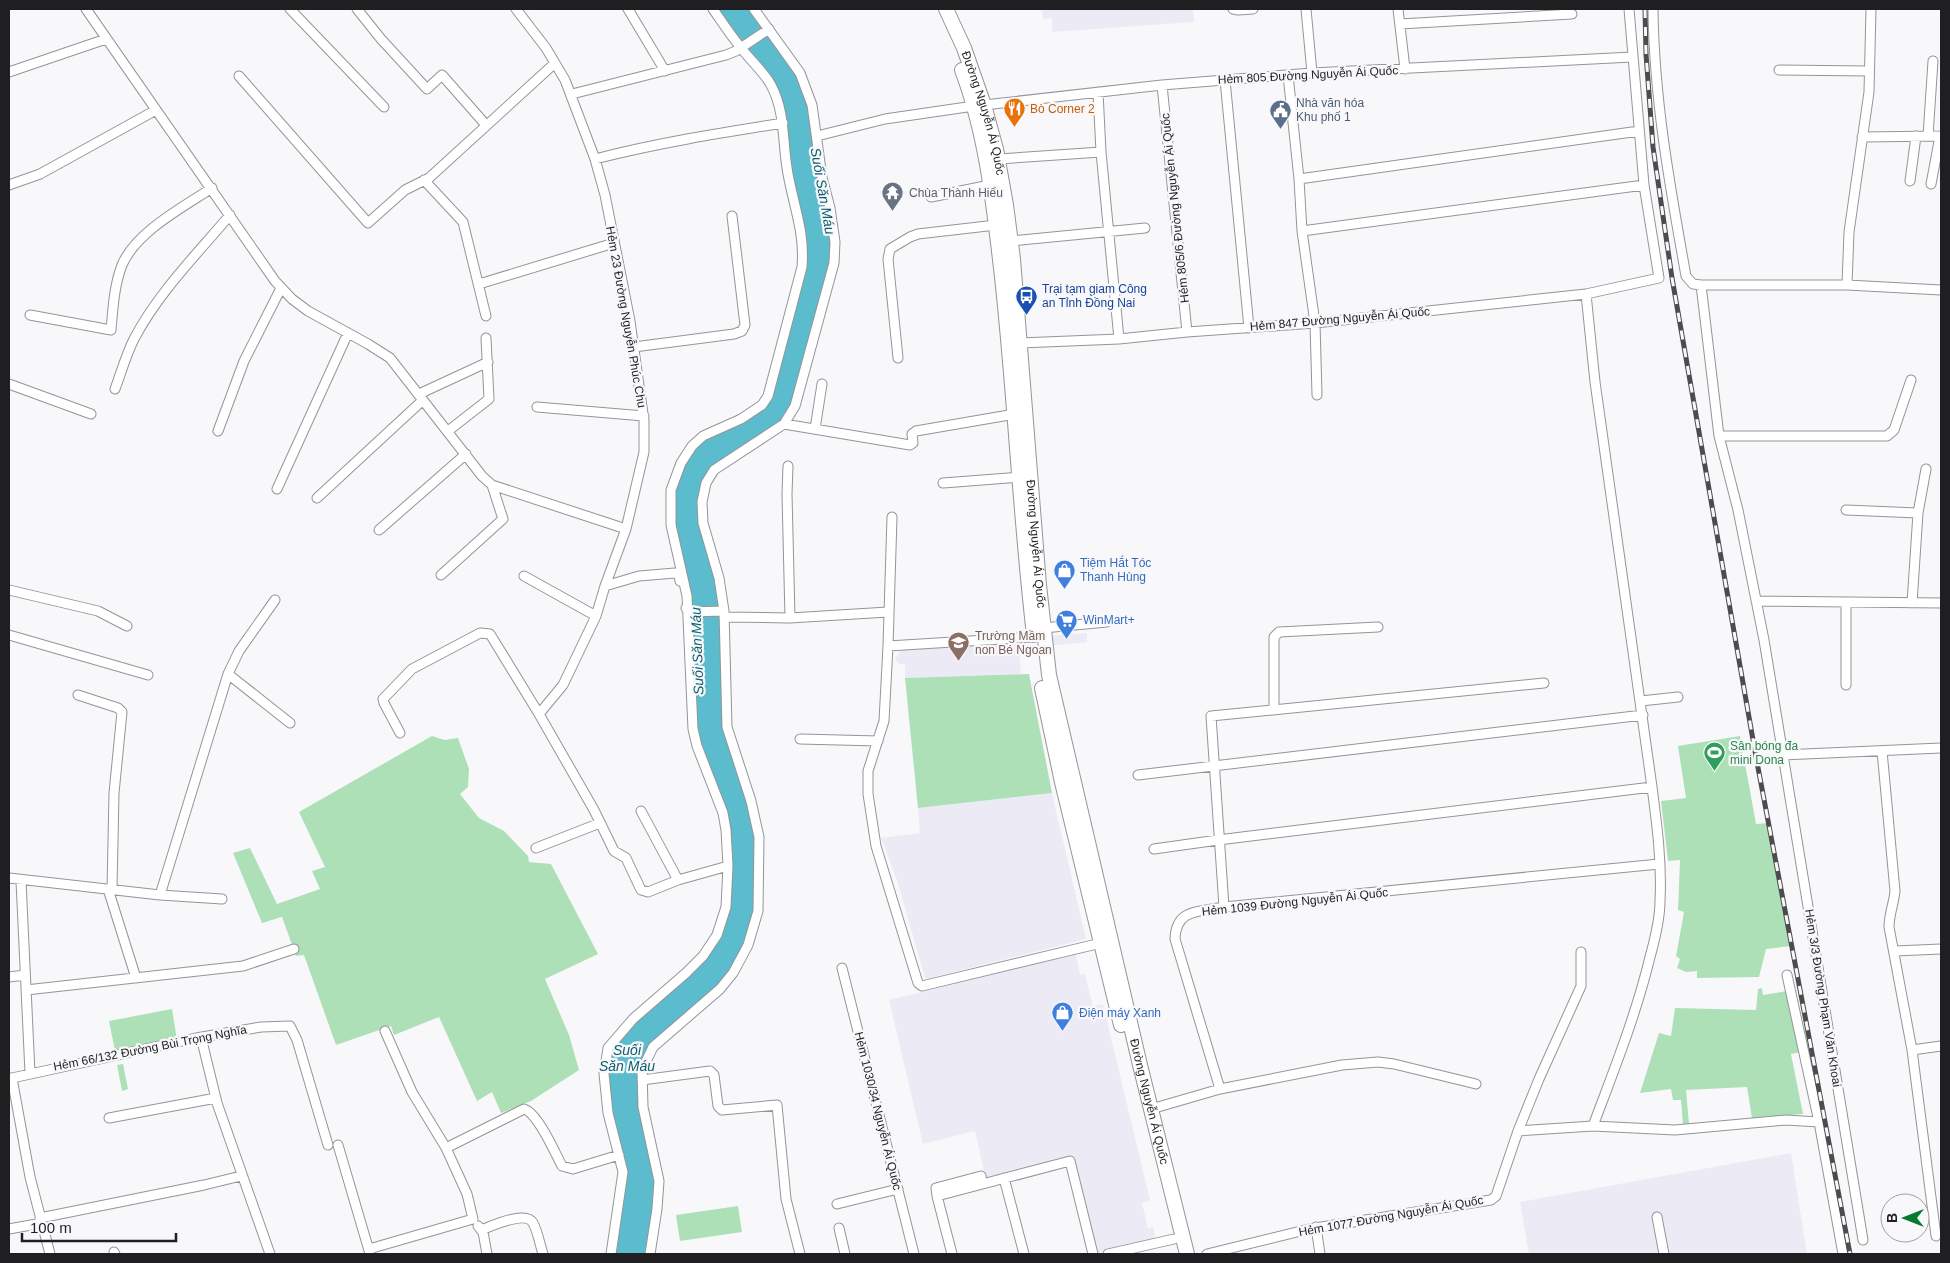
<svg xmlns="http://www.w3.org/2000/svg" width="1950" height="1263" font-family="Helvetica,sans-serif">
	<rect width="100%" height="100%" fill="#f8f8fb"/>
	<path fill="#eceaf5" d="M 1042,9 L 1193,9 L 1194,22 L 1052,32 L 1052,18 L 1043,19 Z
		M 1087,633 L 1087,642 L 1048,646 L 1047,636 Z
		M 1019,644 L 1021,674 L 905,678 L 905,664 L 899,664 L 895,659 L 902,649 Z
		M 1052,793 L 1086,939 L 930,978 L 925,978 L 897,880 L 881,838 L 920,833 L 918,808 Z
		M 1076,954 L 1080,975 L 1085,974 L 1093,1006 L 1103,1004 L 1150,1200 L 1142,1203 L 1148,1228 L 1153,1227 L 1156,1240 L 1097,1253 L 1073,1157 L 986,1179 L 975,1131 L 923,1144 L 889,1000 Z
		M 1791,1153 L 1807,1254 L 1529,1254 L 1520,1202 Z"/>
	<path fill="#aee0b7" d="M 1029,674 L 1052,793 L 918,808 L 905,678 Z
		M 432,736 L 445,740 L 458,738 L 469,769 L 468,787 L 460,794 L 479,818 L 504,831 L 528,856 L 529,862 L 551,864 L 598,954 L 545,979 L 569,1035 L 579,1070 L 531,1101 L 501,1113 L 492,1092 L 477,1101 L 439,1017 L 394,1035 L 391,1026 L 336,1045 L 304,955 L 296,956 L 282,917 L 262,923 L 233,853 L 250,848 L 277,904 L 320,889 L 312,871 L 325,867 L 299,812 Z
		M 1740,736 L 1756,824 L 1768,823 L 1792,946 L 1766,949 L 1759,977 L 1697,978 L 1697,971 L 1686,972 L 1677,968 L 1680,959 L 1676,956 L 1684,912 L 1678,910 L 1680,860 L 1668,861 L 1661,801 L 1686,798 L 1678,746 Z
		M 1762,988 L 1763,995 L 1787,991 L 1801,1052 L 1791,1054 L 1803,1114 L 1752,1118 L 1747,1087 L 1686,1090 L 1689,1124 L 1683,1125 L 1681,1100 L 1673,1100 L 1671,1089 L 1640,1093 L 1659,1033 L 1671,1036 L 1675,1008 L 1756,1010 L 1758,989 Z
		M 172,1009 L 177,1040 L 115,1051 L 109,1021 Z
		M 123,1064 L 128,1089 L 122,1091 L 117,1065 Z
		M 738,1206 L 742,1232 L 680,1241 L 676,1215 Z"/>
	<path fill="#5bbcce" d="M 717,9 L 750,9 L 797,74 L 808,105 L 832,241 L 831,263 L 792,404 L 781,421 L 711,468 L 699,501 L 716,579 L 720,615 L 723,727 L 748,801 L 756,837 L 754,910 L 745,944 L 731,970 L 717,987 L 687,1012 L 639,1069 L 655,1181 L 653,1209 L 646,1254 L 615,1254 L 627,1171 L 612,1113 L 607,1075 L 612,1049 L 636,1022 L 720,937 L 730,829 L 700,745 L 696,728 L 676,526 L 675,490 L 684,465 L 695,448 L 705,439 L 764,408 L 806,265 L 805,230 L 792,174 L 787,122 L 782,99 L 773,80 L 746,49 Z"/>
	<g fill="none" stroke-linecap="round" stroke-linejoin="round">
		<defs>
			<path id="minor" d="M 86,9 L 275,281 L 292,299 L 308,311 L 368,344 L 390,358 L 482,476 L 492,485 L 626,529
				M 290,9 L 384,107
				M 357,9 L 381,39 L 427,89 L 442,75 L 486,125
				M 516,9 L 546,48 L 565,80 L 595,159 L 605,195 L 630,321 L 644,421 L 644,452 L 626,529 L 605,586 L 596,616 L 563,685 L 539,714
				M 628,9 L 665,71
				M 1233,9 L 1238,10 L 1253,9
				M 1306,9 L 1312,73
				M 1398,9 L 1405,69
				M 1653,9 C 1654,99 1670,187 1686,276 L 1693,284 L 1701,285 L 1847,285 L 1941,290
				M 1400,24 L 1572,14
				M 1779,70 L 1869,71
				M 9,72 L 106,39
				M 1288,75 L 1299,179 L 1302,231 L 1315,323 L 1317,395
				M 239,76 L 368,223 L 405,190 L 429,178 L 555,63
				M 1225,80 L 1249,328
				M 1162,85 L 1187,332
				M 1098,92 L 1101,152 L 1119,339
				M 572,94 L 726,55 L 736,51 L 769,29
				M 984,105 L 1162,85 L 1312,73 L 1632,57
				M 817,136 L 885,119 L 974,106
				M 1928,136 L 1933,61
				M 1862,137 L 1941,136
				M 595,159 C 657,143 720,133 783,123
				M 998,159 L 1101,152
				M 1299,179 L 1639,131
				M 424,180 L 463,222 L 486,316
				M 1910,181 L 1916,136
				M 1931,184 L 1940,136
				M 9,185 L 40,174 L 156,110
				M 931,197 L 990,185
				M 1302,231 L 1644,185
				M 1011,241 L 1145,228
				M 479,284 L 614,243
				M 1701,285 L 1719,436 L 1738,510 L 1764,640 L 1863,1240
				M 1847,285 L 1849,232 L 1869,92 L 1871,9
				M 1586,294 L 1595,382 L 1652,787 C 1657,825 1662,863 1660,901 C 1660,919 1655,939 1650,957 C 1636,1015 1614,1070 1593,1126
				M 30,315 L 111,330 C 113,308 114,286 122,265 C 136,232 183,207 212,188
				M 1020,343 L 1119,339 L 1187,332 L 1315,323 L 1586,294 L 1659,278 L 1644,185 L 1629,9
				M 634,347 L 734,334 L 742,331 L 745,325 L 732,216
				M 898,358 L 888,259 L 890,249 L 910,237 L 918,234 L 996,225
				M 9,384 L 91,414
				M 115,389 C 121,373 126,355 134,339 C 158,293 197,254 230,215
				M 419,394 L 488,362
				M 537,407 L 644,416
				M 784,424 L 910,445 L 913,443 L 912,434 L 916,431 L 1015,414
				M 815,429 L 822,384
				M 218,431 L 244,361 L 281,288
				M 448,431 L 489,399 L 486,338
				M 1719,436 L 1887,436 L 1894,430 L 1911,380
				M 788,466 L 787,494 L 790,618
				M 943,483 L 1020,477
				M 277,489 L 348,333
				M 317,498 L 423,400
				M 1846,510 L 1918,513
				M 379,530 L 466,454
				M 441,575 L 503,519 L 492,485
				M 524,576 L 596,616
				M 605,586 L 639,576 L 675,573 L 679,575 L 680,581
				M 9,590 L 98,611 L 127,626
				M 1756,601 L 1941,603
				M 1912,603 L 1918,513 L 1926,469
				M 686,608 L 688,612 L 724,611
				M 724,617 L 790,618 L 888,612
				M 1043,628 L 1107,622
				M 9,635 L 148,675
				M 1034,637 L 888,646 L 884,721 L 868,771 L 868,794 L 876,846 L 918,983 L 922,986 L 1101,943
				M 888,646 L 892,517
				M 228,674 L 290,723
				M 1846,685 L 1846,603
				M 78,695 L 118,708 L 122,712 L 114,793 L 112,889
				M 1641,701 L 1678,697
				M 1274,710 L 1274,637 L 1279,632 L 1378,627
				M 400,733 L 384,703 L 383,699 L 412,669 L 480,633 L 490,634 L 539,714 L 594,810 L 614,851 L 626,858 L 641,890 L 648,892 L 678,880 L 728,866
				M 800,739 L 878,741
				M 1882,751 L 1895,891 C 1894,903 1889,914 1889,927 L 1912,1050 L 1936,1236
				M 1782,755 L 1941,748
				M 1138,775 L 1643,715
				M 641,811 L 678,880
				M 536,848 L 600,823
				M 1154,849 L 1218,840 L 1652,787
				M 9,878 L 160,895 L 228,674 L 239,651 L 275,600
				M 21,881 L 30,1073
				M 108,889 L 136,978
				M 160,895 L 222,899
				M 1224,907 L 1211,716 L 1544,683
				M 1895,951 L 1941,949
				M 842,968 L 914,1254
				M 1787,975 L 1819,1122
				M 9,977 L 25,975
				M 26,990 L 243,966 L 294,949
				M 201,1037 L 217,1103 L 270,1254
				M 1912,1050 L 1941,1046
				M 9,1078 L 12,1078 L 30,1177 L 50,1254
				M 12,1078 L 196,1038 L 261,1027 L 290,1026 L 297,1040 L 328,1145
				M 642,1080 L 710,1071 L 714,1075 L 718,1106 L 722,1110 L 777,1105 L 786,1199 L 800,1254
				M 1220,1089 L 1342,1065 L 1378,1062 L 1394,1064 L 1476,1084
				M 1151,1109 L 1220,1089 L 1175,939 C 1176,908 1200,912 1224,907 L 1659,864
				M 109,1118 L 216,1098
				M 1518,1131 L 1593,1126 L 1675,1130 L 1786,1120 L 1819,1122 L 1843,1254
				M 338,1145 L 370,1254
				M 446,1148 L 524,1109 C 538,1113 555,1153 562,1166 L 573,1169 L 619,1155
				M 1004,1178 L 1024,1254
				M 937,1196 L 936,1188 L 981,1176 L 982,1184
				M 837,1204 L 898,1189
				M 1657,1217 L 1664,1254
				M 40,1218 L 204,1185 L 241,1176
				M 478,1226 L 483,1232 L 487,1254
				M 1316,1227 L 1320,1254
				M 839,1228 L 845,1254
				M 9,1229 L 42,1223
				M 481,1230 C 492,1226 526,1210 533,1223 C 538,1232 540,1245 543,1254
				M 369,1249 L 473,1219 L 467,1194 L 446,1148 L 412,1092 L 385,1031
				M 114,1252 L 115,1254
				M 611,1254 L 623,1172 L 608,1113 L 604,1074 L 608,1048 L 633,1019 L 686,973 L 703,956 L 717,935 L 726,907 L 728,866 L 726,830 L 723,813 L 697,746 L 693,729 L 687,596 L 671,525 L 671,490 L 681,463 L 692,446 L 703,436 L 741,419 L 762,405 L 768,396 L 802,267 C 805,233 794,207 788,174 C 782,143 786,113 771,85 C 764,72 751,61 742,49 C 731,36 722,22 713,9
				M 650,1254 L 657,1209 L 659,1181 L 643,1107 L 642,1070 L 653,1047 L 720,989 L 733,973 L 748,945 L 758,911 L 759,837 L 751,801 L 727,727 L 724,611 L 719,578 L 703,523 L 702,502 L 706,483 L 714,470 L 784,424 L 795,406 L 834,263 L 835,242 L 830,208 L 822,177 L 812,105 L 800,73 L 754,9
				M 952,1254 L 937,1196 L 1070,1161 L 1093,1254
				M 1108,1254 L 1174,1239
				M 1207,1254 L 1309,1229 L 1491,1200 L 1496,1196 L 1518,1131 L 1539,1079 L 1581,986 L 1581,952"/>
			<g id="primary">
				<path id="s1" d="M 946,9 L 964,48 L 984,105 L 996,149 L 1006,205 L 1013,259 L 1039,585 L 1049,675 L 1140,1065 L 1187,1254"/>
				<path d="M 962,70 C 987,136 994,208 1002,277 C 1015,396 1020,516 1034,635"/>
				<path d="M 1042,688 L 1062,782 L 1121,1025"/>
			</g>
		</defs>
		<use href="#minor" stroke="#959497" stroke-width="11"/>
		<use href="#primary" stroke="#959497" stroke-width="16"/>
		<use href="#minor" stroke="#fff" stroke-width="9"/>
		<use href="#primary" stroke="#fff" stroke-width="14"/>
		<defs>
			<path id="rail" d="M 1645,9 L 1646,54 L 1653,147 L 1672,278 L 1756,757 L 1850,1254"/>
		</defs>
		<use href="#rail" stroke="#4c4b4e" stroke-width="5"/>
		<use href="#rail" stroke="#f8f8fb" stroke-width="3" stroke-dasharray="9" stroke-linecap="butt"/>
	</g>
	<defs>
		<symbol id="restaurant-pin" viewBox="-11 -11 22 30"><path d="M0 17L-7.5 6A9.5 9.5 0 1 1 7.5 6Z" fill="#e8710a" stroke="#f8f8fb"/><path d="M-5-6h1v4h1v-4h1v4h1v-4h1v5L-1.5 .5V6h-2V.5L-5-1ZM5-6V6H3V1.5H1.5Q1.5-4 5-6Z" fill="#fff"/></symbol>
		<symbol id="civic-pin" viewBox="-11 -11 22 30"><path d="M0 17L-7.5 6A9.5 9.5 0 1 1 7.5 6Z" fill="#5c6f8a" stroke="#f8f8fb"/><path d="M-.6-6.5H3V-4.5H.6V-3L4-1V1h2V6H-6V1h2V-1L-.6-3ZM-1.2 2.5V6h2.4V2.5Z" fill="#fff"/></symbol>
		<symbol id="temple-pin" viewBox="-11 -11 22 30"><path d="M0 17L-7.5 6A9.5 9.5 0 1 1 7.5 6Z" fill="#6b7280" stroke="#f8f8fb"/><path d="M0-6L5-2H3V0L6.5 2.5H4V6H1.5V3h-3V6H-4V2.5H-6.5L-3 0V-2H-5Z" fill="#fff"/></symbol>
		<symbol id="bus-pin" viewBox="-11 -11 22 30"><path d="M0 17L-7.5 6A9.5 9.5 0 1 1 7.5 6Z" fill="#1a4fb4" stroke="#f8f8fb"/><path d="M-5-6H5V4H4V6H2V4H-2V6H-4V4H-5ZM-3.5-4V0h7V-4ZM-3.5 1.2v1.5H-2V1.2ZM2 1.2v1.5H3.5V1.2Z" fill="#fff"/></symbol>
		<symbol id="shop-pin" viewBox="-11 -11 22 30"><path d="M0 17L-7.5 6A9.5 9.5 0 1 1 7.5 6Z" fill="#3f7fe0" stroke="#f8f8fb"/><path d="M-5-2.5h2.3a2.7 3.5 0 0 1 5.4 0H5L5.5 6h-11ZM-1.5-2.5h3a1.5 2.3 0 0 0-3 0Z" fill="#fff"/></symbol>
		<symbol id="supermarket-pin" viewBox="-11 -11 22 30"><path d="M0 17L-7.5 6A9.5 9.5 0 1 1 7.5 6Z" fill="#3f7fe0" stroke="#f8f8fb"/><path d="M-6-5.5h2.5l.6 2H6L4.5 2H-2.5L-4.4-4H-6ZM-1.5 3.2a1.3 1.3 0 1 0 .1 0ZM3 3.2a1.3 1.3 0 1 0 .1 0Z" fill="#fff"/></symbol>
		<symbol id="school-pin" viewBox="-11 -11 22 30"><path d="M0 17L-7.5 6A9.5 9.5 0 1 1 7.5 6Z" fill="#8d6e63" stroke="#f8f8fb"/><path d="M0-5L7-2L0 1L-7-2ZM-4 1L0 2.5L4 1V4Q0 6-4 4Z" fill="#fff"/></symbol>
		<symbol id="stadium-pin" viewBox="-11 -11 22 30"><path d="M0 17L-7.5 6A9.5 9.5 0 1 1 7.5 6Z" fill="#2e9e5b" stroke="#f8f8fb"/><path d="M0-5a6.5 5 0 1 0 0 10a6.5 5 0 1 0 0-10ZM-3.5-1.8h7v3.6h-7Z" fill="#fff"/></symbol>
	</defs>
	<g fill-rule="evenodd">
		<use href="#restaurant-pin" x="1002" y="96" width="25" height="34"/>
		<use href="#civic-pin" x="1268" y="98" width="25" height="34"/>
		<use href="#temple-pin" x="880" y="180" width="25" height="34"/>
		<use href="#bus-pin" x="1014" y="284" width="25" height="34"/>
		<use href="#shop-pin" x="1052" y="558" width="25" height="34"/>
		<use href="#supermarket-pin" x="1054" y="608" width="25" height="34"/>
		<use href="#school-pin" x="946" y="630" width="25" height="34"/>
		<use href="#stadium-pin" x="1702" y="740" width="25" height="34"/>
		<use href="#shop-pin" x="1050" y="1000" width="25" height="34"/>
	</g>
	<g text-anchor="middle" stroke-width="4.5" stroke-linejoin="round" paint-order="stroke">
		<g font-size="12" fill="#1f1e20" stroke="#f8f8fb">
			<text transform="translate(1308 75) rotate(-3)" y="4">Hẻm 805 Đường Nguyễn Ái Quốc</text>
			<text dy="4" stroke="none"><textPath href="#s1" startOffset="111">Đường Nguyễn Ái Quốc</textPath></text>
			<text transform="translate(1175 208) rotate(-96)" y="4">Hẻm 805/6 Đường Nguyễn Ái Quốc</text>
			<text transform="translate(626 317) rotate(80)" y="4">Hẻm 23 Đường Nguyễn Phúc Chu</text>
			<text transform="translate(1340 319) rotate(-5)" y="4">Hẻm 847 Đường Nguyễn Ái Quốc</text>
			<text dy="4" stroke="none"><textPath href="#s1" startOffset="546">Đường Nguyễn Ái Quốc</textPath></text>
			<text transform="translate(1295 902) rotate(-6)" y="4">Hẻm 1039 Đường Nguyễn Ái Quốc</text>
			<text transform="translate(1823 998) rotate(81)" y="4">Hẻm 3/3 Đường Phạm Văn Khoai</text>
			<text transform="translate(150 1048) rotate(-11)" y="4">Hẻm 66/132 Đường Bùi Trọng Nghĩa</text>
			<text dy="4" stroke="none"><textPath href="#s1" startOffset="1116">Đường Nguyễn Ái Quốc</textPath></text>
			<text transform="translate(878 1111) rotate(76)" y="4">Hẻm 1030/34 Nguyễn Ái Quốc</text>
			<text transform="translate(1391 1216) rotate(-10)" y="4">Hẻm 1077 Đường Nguyễn Ái Quốc</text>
		</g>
		<g font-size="12" fill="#4e5e75" stroke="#f8f8fb" text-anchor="start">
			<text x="1296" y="107">Nhà văn hóa<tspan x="1296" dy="14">Khu phố 1</tspan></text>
		</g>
		<g font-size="12" fill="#c56008" stroke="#f8f8fb" text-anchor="start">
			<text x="1030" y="113">Bò Corner 2</text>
		</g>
		<g font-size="12" fill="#5b616d" stroke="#f8f8fb" text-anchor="start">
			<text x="909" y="197">Chùa Thành Hiếu</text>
		</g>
		<g font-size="12" fill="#164399" stroke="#f8f8fb" text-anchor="start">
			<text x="1042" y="293">Trại tạm giam Công<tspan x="1042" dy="14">an Tỉnh Đồng Nai</tspan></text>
		</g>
		<g font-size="12" fill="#366cbe" stroke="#f8f8fb" text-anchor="start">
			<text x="1080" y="567">Tiệm Hắt Tóc<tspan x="1080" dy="14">Thanh Hùng</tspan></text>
			<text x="1083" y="624">WinMart+</text>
			<text x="1079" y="1017">Điện máy Xanh</text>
		</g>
		<g font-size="12" fill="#785e54" stroke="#f8f8fb" text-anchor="start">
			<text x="975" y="640">Trường Mầm<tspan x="975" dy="14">non Bé Ngoan</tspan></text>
		</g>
		<g font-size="12" fill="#27864d" stroke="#f8f8fb" text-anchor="start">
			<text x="1730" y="750">Sân bóng đa<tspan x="1730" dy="14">mini Dona</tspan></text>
		</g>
		<g font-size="14" font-style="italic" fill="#0c606d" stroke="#f8f8fb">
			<text transform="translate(823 191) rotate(80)" y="5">Suối Săn Máu</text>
			<text transform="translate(697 651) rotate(-92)" y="5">Suối Săn Máu</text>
			<text x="627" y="1055">Suối<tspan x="627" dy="16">Săn Máu</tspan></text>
		</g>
	</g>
	<rect width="1950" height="1263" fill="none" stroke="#1f1e20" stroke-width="20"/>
	<g transform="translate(1905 1218) rotate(270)"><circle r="24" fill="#f8f8fb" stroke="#a1a1a3"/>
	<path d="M0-4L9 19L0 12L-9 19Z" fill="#057a30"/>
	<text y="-8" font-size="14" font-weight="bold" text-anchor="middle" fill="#1f1e20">B</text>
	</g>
	<path d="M22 1233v8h154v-8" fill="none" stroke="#1f1e20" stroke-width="2.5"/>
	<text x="30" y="1233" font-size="15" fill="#1f1e20" stroke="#f8f8fb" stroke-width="4" paint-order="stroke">100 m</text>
</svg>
